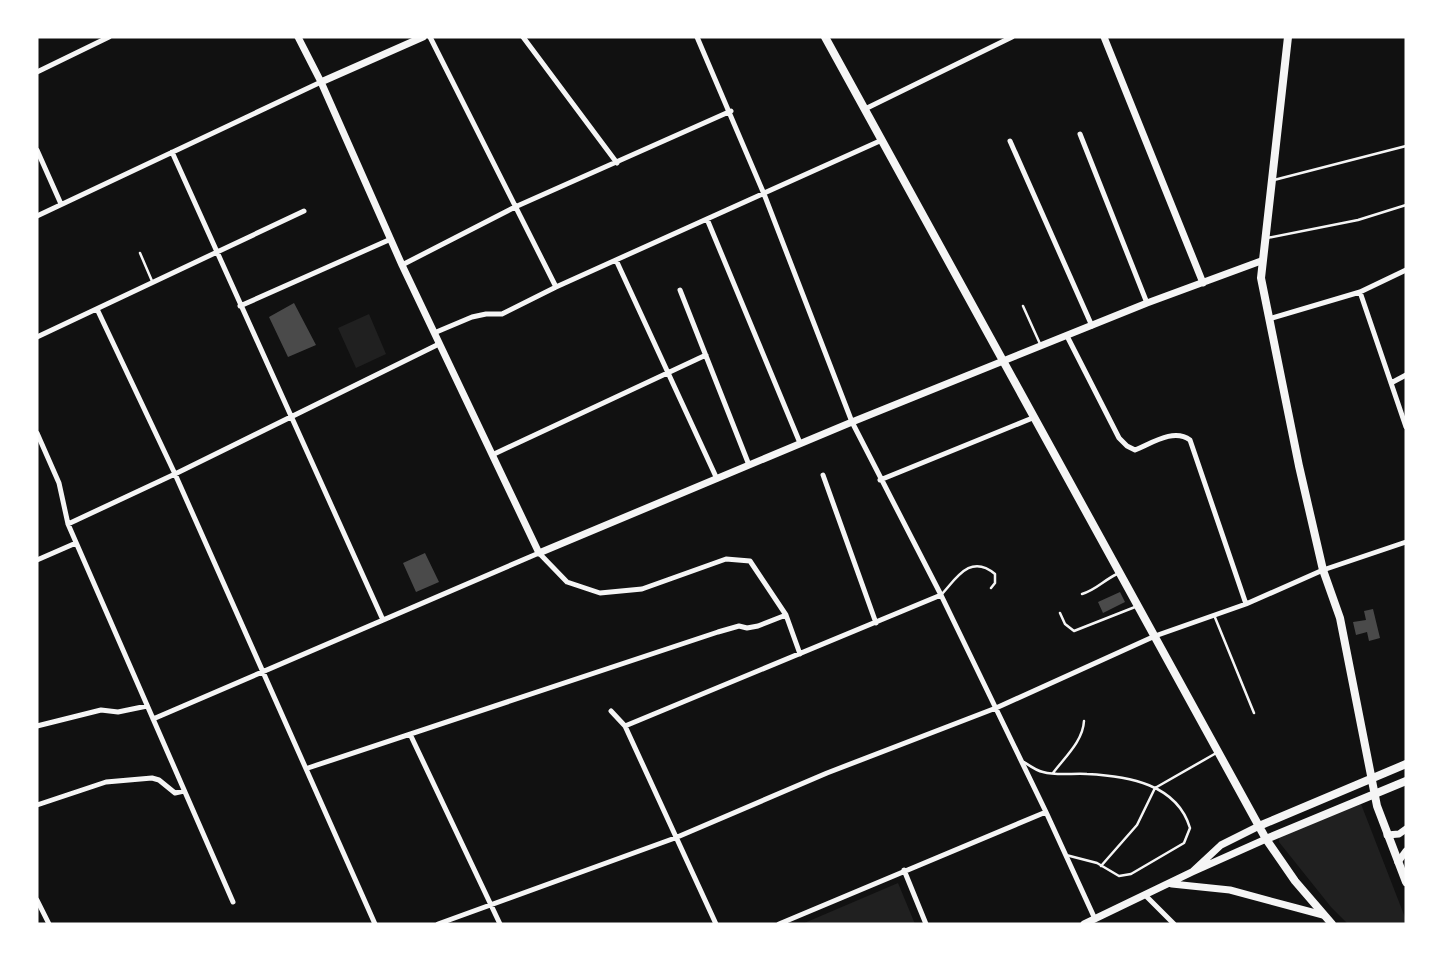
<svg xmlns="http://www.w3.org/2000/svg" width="1443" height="961" font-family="'Fira Sans Condensed',sans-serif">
	<rect width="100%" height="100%" fill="#111"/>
	<path fill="#202020" d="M 369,314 L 386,354 L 356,368 L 338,328 Z
		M 1361,804 L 1406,920 L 1406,924 L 1348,924 L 1331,907 L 1279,842 L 1279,837 Z
		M 898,883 L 915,924 L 802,924 Z"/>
	<path fill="#4a4a4a" d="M 294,303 L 316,345 L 288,357 L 269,317 Z
		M 425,553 L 439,582 L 416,592 L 403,563 Z
		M 1120,592 L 1125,602 L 1103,613 L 1098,602 Z
		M 1373,609 L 1380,638 L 1369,641 L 1367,632 L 1356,635 L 1353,622 L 1366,620 L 1364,611 Z"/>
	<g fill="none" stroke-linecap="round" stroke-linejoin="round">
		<path stroke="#f5f5f5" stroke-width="2.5" d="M 1274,180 L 1406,146
			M 1267,238 L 1358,220 L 1406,205
			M 140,253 L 152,281
			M 1023,306 L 1041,346
			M 1082,594 C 1096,590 1104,580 1117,574
			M 941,595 C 956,579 970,553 995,574 L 995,583 L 991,588
			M 1060,613 L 1065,624 L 1074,631 L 1135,607
			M 1214,615 L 1254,713
			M 1024,762 C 1030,766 1037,771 1043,772 C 1057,776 1073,773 1087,774 C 1128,776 1177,784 1190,828 L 1184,843 L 1131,874 L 1119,876 L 1097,863 L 1066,855
			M 1053,773 C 1065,757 1083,741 1084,721
			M 1101,866 L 1137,825 L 1155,788 L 1218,752"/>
		<path stroke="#f5f5f5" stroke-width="5" d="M 430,37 L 556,287
			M 523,37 L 617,163
			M 697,37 L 764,194 L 852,422 L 941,595 L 1046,812 L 1095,919
			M 37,72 L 109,37
			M 865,109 L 1012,37
			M 1080,134 L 1147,303
			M 1010,141 L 1092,326
			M 37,150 L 61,204
			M 172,152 L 383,620
			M 37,216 L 321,82
			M 707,219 L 800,443
			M 616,260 L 717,479
			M 402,265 L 515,207 L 731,111
			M 680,290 L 749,465
			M 1360,292 L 1406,427
			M 240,306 L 391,239
			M 97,309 L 175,474 L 375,924
			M 1269,319 L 1360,292 L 1406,270
			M 434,333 L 472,317 L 486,314 L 502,314 L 556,287 L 882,140
			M 1067,336 L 1119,438 L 1127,446 L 1135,450 C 1152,443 1174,428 1190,440 L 1246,604
			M 37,337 L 304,211
			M 1391,383 L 1406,375
			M 37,433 L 59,483 L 68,524 L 233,902
			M 492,455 L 706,355
			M 823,475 L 876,623
			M 880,480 L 1035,417
			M 68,524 L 175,474 L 439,344
			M 37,560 L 76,543
			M 611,711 L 625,726 L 716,924
			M 153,719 L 539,553 L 567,582 L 600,593 L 642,589 L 726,559 L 750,561 L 786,615 L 800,654
			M 37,726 L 101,710 L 118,712 L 147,706
			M 625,726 L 941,595
			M 410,734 L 500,924
			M 308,768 L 718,632 L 739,626 L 747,628 L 758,626 L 786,615
			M 37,805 L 106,782 L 152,778 L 159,780 L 175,793 L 184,791
			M 904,870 L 926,924
			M 1146,896 L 1174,924
			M 37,900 L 49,924
			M 438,924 L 675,838 L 827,773 L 996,708 L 1155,636 L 1246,604 L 1323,570 L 1406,542
			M 779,924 L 1046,812"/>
		<path stroke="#f5f5f5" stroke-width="7" d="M 298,37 L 321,82 L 402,265 L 539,553 L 852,422 L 1147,303 L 1261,261
			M 1104,37 L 1203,283
			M 321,82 L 423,37
			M 1259,826 L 1221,845 L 1192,872 L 1266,839
			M 1387,835 L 1399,834 L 1406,829
			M 1398,862 L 1406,851
			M 1172,884 L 1230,890 L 1323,915
			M 1084,924 L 1192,872"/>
		<path stroke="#f5f5f5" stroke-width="8" d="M 825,37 L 1266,839 L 1295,881 L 1332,924
			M 1288,37 L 1261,278 L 1299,466 L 1323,570 L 1340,618 L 1377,806 L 1406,882
			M 1259,826 L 1406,764
			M 1266,839 L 1406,781"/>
	</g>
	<rect width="1443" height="961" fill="none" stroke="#ffffff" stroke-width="77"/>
</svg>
